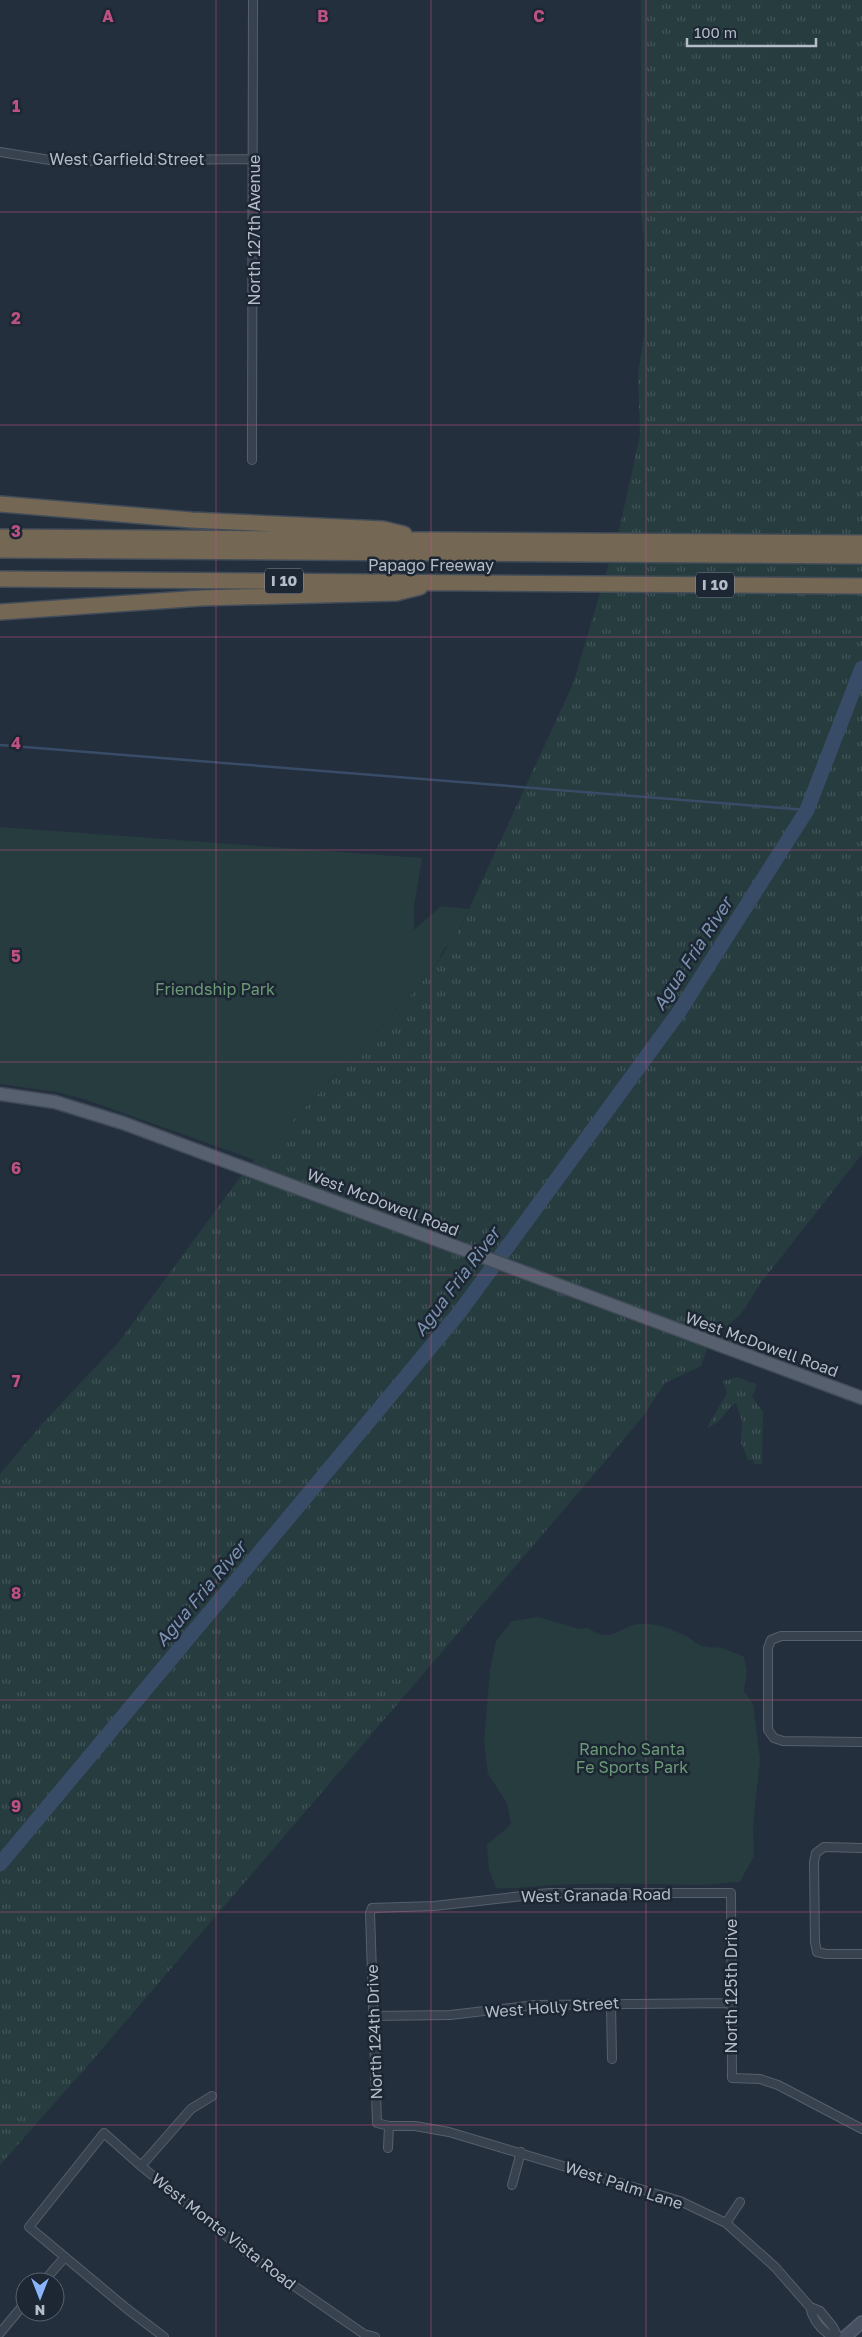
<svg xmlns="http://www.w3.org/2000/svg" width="862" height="2337" font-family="'Golos Text',sans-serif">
	<defs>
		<pattern id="grass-tufts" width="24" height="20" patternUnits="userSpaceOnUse" patternTransform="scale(1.25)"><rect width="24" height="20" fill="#263c3f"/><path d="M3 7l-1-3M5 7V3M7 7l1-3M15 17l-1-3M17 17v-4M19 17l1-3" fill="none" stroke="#435659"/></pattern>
	</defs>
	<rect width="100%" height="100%" fill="#242f3e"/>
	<path fill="url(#grass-tufts)" d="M 641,0 L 862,0 L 862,1154 L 760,1284 L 743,1311 L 727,1327 L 713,1332 L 701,1366 L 665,1383 L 644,1415 L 614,1451 L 90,2063 L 0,2165 L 0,1474 L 43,1423 L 118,1343 L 247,1168 L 406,1001 L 437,963 L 462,924 L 573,684 L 620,526 L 640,435 L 638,374 L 644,335 L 644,240 L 641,213 Z
		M 738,1377 L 757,1385 L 752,1397 L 763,1412 L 762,1464 L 753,1464 L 753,1460 L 748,1460 L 741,1443 L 742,1421 L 736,1403 C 722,1413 725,1420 707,1428 L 727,1393 L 723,1381 Z"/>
	<path fill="#263c3f" d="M 0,827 L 422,858 L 414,906 L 414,930 L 441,906 L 469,909 L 453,941 L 444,949 L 437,963 L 406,1001 L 255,1160 L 84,1099 L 57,1092 L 0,1084 Z
		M 538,1617 L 579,1629 L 588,1628 C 614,1646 619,1624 642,1624 C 658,1623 672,1629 686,1636 C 692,1639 696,1644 702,1646 C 709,1648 716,1647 722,1648 C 729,1650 737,1654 744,1657 L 747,1671 L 744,1691 L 753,1704 L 760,1759 L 753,1826 L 754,1856 L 740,1882 C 726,1882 713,1885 698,1885 C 650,1884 602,1883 553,1885 C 534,1886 516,1889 496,1888 L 489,1870 L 487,1845 L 511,1824 L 507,1803 L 488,1774 L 484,1742 L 490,1670 L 496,1641 L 512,1621 Z"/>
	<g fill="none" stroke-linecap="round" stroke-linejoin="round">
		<path stroke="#394c67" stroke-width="2.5" d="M 0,745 L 807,810"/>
		<path stroke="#394c67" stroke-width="15" d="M 0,1864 L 459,1313 L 679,1012 L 807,810 L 862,668"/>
		<defs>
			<path id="street" d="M 0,152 L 56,161 L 254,159
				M 252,460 L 253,0
				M 862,1636 L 781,1636 L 771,1640 L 768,1648 L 768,1730 L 774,1738 L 783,1741 L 862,1742
				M 862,1848 L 824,1847 L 816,1853 L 814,1862 L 815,1942 L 817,1952 L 826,1954 L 862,1954
				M 611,2003 L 612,2059
				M 372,2016 L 450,2015 L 535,2005 L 731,2003
				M 389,2126 L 415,2126 L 449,2132 L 680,2201 L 726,2223 L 775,2267 L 810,2307 L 820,2311 L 833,2327 L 838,2337
				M 388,2148 L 389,2126 L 377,2123 L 370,1913 L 372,1908 L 434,1906 L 549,1893 L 731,1893 L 732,2078 L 760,2079 L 778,2085 L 862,2129
				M 141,2166 L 191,2109 L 212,2096
				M 512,2185 L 521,2152
				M 726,2223 L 740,2202
				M 43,2282 L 65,2257
				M 810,2307 C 813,2321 821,2330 833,2337
				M 0,2333 L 25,2303
				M 164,2337 L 126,2308 L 29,2227 L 104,2133 L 141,2166 L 252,2257 L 364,2334 L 375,2337"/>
			<path id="secondary" d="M 845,2337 L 862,2322"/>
			<path id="primary" d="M 0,1094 L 55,1102 L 123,1123 L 862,1398"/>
			<path id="highway" d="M 0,504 L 191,520 L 383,529 L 404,534
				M 0,537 L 862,543
				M 0,550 L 862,556
				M 0,579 L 862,586
				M 0,612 L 202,598 L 396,593 L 420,587"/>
		</defs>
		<use href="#street" stroke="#565f6c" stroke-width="10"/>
		<use href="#secondary" stroke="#565f6c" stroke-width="14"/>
		<use href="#primary" stroke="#414a57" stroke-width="15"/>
		<use href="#highway" stroke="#434c59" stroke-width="18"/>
		<use href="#street" stroke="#38414e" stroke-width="8"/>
		<use href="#secondary" stroke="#465061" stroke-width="11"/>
		<use href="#primary" stroke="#56606e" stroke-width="12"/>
		<use href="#highway" stroke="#746855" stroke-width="15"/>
	</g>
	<path fill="none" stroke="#bd5182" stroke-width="1" stroke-opacity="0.55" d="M 216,0 L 216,2337M 431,0 L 431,2337M 646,0 L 646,2337M 0,212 L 862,212M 0,425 L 862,425M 0,637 L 862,637M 0,850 L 862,850M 0,1062 L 862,1062M 0,1275 L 862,1275M 0,1487 L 862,1487M 0,1700 L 862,1700M 0,1912 L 862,1912M 0,2125 L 862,2125"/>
	<g text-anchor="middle" stroke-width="5" stroke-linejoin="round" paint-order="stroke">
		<g fill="#1d2633" stroke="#878f9c" stroke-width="1">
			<rect x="265" y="568.5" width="38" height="25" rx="4"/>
			<rect x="696" y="572.5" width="38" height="25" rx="4"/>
		</g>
		<g font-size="15" font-weight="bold" fill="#b4bcc9">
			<text x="284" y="586">I 10</text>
			<text x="715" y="590">I 10</text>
		</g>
		<g font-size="16" fill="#b4bcc9" stroke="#1d2633">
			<text x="127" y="165">West Garfield Street</text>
			<text transform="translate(254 230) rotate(-90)" y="6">North 127th Avenue</text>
			<text x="431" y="571">Papago Freeway</text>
			<text transform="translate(383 1202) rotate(21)" y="6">West McDowell Road</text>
			<text transform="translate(762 1344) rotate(20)" y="6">West McDowell Road</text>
			<text transform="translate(596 1895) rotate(-1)" y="6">West Granada Road</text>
			<text transform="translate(731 1986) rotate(-90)" y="6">North 125th Drive</text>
			<text transform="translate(552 2007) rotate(-4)" y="6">West Holly Street</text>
			<text transform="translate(374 2032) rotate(-92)" y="6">North 124th Drive</text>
			<text transform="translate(624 2185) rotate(18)" y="6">West Palm Lane</text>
			<text transform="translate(224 2231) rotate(38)" y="6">West Monte Vista Road</text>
		</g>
		<g font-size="16" fill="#6b9a76" stroke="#1d2633">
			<text x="215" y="995">Friendship Park</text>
			<text x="632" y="1755">Rancho Santa<tspan x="632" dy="18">Fe Sports Park</tspan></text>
		</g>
		<g font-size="18" font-style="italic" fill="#7c92b1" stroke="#1d2633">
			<text transform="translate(693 954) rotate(-57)" y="6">Agua Fria River</text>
			<text transform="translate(457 1282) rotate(-53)" y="6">Agua Fria River</text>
			<text transform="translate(201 1594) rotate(-50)" y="6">Agua Fria River</text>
		</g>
	</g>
	<g font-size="16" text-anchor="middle" font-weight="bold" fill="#bd5182" stroke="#1d2633" stroke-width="5" stroke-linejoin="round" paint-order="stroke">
		<text x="108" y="22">A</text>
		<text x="323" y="22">B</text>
		<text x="539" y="22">C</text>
		<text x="16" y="112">1</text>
		<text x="16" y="324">2</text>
		<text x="16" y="537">3</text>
		<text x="16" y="749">4</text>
		<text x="16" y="962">5</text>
		<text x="16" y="1174">6</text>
		<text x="16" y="1387">7</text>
		<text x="16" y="1599">8</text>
		<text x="16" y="1812">9</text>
	</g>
	<g transform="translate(40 2297) rotate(180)"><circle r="24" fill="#1d2633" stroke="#59626f"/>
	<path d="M0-4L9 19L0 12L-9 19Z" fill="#8ab4f8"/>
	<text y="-8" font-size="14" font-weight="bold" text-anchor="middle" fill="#b4bcc9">N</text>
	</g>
	<path d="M687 38v8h129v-8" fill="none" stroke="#b4bcc9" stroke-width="2.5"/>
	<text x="694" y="38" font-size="15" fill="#b4bcc9" stroke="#1d2633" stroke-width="4" paint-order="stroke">100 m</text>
</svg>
